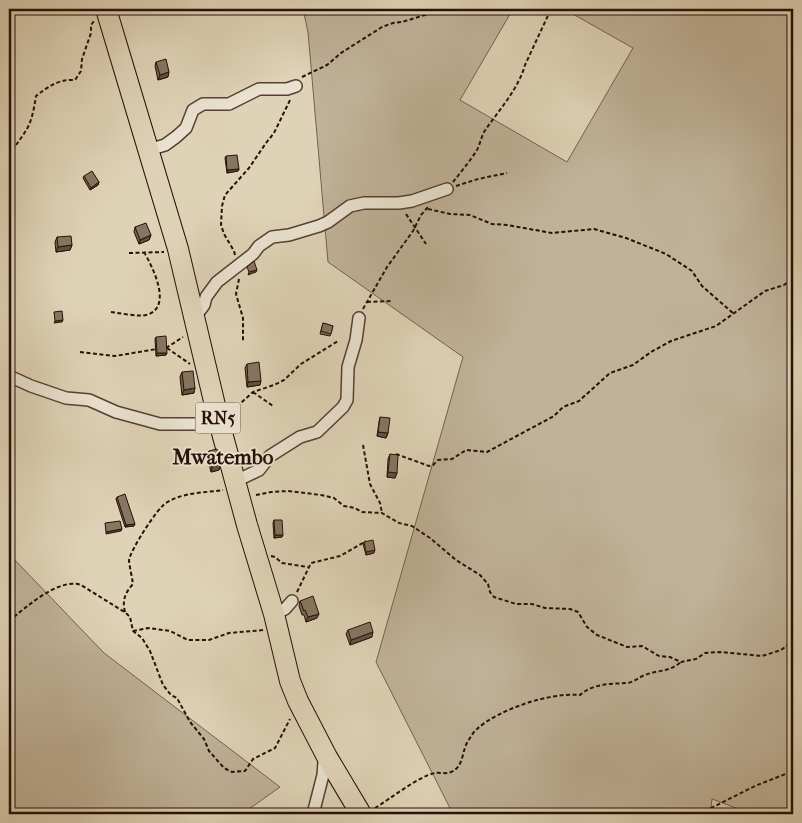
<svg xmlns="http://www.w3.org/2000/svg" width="802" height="823" font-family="'IM FELL French Canon',serif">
	<rect width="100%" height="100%" fill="#dfd3b7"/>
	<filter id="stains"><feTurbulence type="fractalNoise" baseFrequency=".004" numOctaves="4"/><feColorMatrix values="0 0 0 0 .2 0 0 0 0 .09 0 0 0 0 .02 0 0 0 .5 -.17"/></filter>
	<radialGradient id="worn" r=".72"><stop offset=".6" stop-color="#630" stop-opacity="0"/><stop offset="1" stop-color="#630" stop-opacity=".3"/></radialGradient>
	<path fill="#c0b299" stroke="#746050" d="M 303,9 L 513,9 L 460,100 L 567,162 L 633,48 L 564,9 L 793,9 L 793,814 L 752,814 L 712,799 L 710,814 L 453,814 L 376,662 L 463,357 L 328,262 L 308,32 Z
		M 9,556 L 12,557 L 104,653 L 280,787 L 242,814 L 9,814 Z"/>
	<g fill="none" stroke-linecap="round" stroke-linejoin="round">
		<defs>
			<path id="street" d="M 148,150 L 165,145 L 176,137 L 186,128 L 193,110 L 203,104 L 229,104 L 259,89 L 287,89 L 296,86
				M 195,317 L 204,305 L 206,297 L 217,282 L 253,254 L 259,246 L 272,237 L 289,235 L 319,226 L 328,222 L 350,206 L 364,203 L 399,203 L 412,201 L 447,189
				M 9,376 L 31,386 L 66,398 L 89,400 L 116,412 L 160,424 L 196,424 L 218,418
				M 236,481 L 259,470 L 270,456 L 281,449 L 300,437 L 317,432 L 343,407 L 347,400 L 348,367 L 356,340 L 359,318
				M 274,614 L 285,609 L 292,601
				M 313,814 L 323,775 L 324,762 L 327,757"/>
			<path id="highway" d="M 106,9 L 178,249 L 218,418 L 247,525 L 274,614 L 290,681 L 298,701 L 327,757 L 361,814"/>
		</defs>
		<use href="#street" stroke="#554033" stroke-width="14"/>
		<use href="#highway" stroke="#270f07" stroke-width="22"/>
		<path stroke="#270f07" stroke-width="2" stroke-dasharray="4 2.5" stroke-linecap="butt" d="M 302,77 L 327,65 L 341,53 L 382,27 L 393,23 L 402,22 L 445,9 L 459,9
			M 9,156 C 14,147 20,140 25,132 C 32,122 34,108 36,96 C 49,86 59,79 75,80 L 81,71 L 82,59 L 91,33 L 91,25 L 94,21
			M 453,182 C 461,172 470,161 477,150 C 480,144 481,138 484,132 C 498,111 518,90 525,65 L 551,9
			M 456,186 L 478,179 L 507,173
			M 428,209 L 450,214 L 470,215 L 492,224 L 507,225 L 552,233 L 594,229 L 626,238 L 666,254 L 692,271 L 702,286 L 734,314
			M 406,214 L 426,244
			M 129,253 L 164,252
			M 235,255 L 234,251 L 224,234 L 221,225 L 222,206 L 225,195 L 249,168 L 266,143 L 274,133 L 291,98
			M 239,279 L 236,294 L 243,318 L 243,342
			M 367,302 L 391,301
			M 363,309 L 387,267 L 413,231 L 421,215 L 429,206
			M 111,312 C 119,313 140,317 146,315 C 174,308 152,266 144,252
			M 166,348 L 183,337
			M 167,348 L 190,364
			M 80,352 L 115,356 L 157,349
			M 253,392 L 273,406
			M 232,411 L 253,392 L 274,385 L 284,380 L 301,364 L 338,341
			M 363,445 L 370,484 L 380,503 L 382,513
			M 396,454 L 429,466 L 433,465 L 438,460 L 452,459 L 466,450 L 487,452 L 554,416 L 563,407 L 579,401 L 610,373 L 633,365 L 651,352 L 671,341 L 716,326 L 765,291 L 784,285 L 793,278
			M 256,495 L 271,492 L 288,491 L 321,495 L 334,498 L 344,506 L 355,508 L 362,512 L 382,513 L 399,523 L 412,526 L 430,538 L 456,560 L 480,575 L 488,584 L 490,592 L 494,597 L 516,604 L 532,604 L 545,608 L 570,609 L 578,612 L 587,627 L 597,635 L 627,647 L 642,646 L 659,656 L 670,657 L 681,662 L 696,659 L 705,653 L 720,652 L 762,656 L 781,650 L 793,641
			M 271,556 L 275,557 L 282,563 L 308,567
			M 297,592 L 311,563 L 340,556 L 366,541
			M 125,612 C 122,600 125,593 133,584 C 132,577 130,569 129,561 C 129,552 158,507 166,503 C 183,492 204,493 223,490
			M 9,621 C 25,608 59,577 81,585 L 126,613 L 130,617 L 133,631 L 142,638 L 150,651 L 163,685 L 171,695 L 177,698 L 190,722 L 204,739 L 209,751 L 224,768 L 232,772 L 245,771 L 253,759 L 275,748 L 290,719
			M 133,631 L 148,628 L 170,631 L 188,640 L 209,640 L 229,633 L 264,630
			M 375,808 C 390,799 419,776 435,773 C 441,772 447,775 453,771 C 464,765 462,750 468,741 C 471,737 473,732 477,729 C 499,709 551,692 580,695 C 594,683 611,684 628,683 C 634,682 639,677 645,675 C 661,669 667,673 681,662
			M 699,814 L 755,786 L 793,771"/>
		<use href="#street" stroke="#eae2d0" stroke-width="11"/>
		<use href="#highway" stroke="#dfd3b7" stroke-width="20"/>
	</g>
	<path fill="#746555" stroke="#270f07" d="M 156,62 L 168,77 L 158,80 L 155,66 Z
		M 226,156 L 239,169 L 238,171 L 227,173 L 225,158 Z
		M 84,176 L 99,182 L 98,185 L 90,190 L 83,178 Z
		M 135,227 L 151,235 L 149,240 L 139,244 L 134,232 Z
		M 57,237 L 72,245 L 70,250 L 56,252 L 55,242 Z
		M 323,323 L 333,326 L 330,336 L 320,334 Z
		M 156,337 L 166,355 L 156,356 L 155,339 Z
		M 247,364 L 260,385 L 247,387 L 245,368 Z
		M 182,372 L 194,393 L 182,395 L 180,377 Z
		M 380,417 L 388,433 L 386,438 L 377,436 L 379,422 Z
		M 209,451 L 220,465 L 219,470 L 211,472 L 207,456 Z
		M 390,454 L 397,473 L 395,478 L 387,477 L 388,459 Z
		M 117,497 L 134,526 L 125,527 L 116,499 Z
		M 274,520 L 282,537 L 274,538 L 273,523 Z
		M 364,542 L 374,553 L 366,555 L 363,544 Z
		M 300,601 L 317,618 L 306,622 L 304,615 L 302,615 L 299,606 Z
		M 348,630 L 372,637 L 350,645 L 346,634 Z"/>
	<path fill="#5e5245" stroke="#270f07" d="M 169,72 L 168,77 L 158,80 L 160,75 Z
		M 239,169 L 238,171 L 227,173 L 227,170 Z
		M 99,182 L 98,185 L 90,190 L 91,188 Z
		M 151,235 L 149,240 L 139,244 L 140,240 Z
		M 72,245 L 70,250 L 56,252 L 58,247 Z
		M 257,270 L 256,272 L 248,275 L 249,272 Z
		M 63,320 L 62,322 L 54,323 L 55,321 Z
		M 157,353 L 167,353 L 166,355 L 156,356 Z
		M 261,381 L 260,385 L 247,387 L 248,382 Z
		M 195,388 L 194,393 L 182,395 L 184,390 Z
		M 378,432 L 388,433 L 386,438 L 377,436 Z
		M 220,465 L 219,470 L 211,472 L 212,467 Z
		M 388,472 L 397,473 L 395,478 L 387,477 Z
		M 135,524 L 134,526 L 125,527 L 126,525 Z
		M 122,529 L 121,531 L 106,534 L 106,532 Z
		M 275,535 L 283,535 L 282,537 L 274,538 Z
		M 375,550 L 374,553 L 366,555 L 366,552 Z
		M 319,614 L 317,618 L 306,622 L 308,617 Z
		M 373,632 L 372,637 L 350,645 L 351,640 Z"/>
	<path fill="#877563" stroke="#270f07" d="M 166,59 L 169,72 L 160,75 L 156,62 Z
		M 237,155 L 239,169 L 227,170 L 226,156 Z
		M 92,171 L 99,182 L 91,188 L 84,176 Z
		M 146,223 L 151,235 L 140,240 L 135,227 Z
		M 71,236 L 72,245 L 58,247 L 57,237 Z
		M 254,261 L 257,270 L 249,272 L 247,267 Z
		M 62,311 L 63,320 L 55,321 L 54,312 Z
		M 323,323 L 333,326 L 331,334 L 321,331 Z
		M 166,336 L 167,353 L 157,353 L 156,337 Z
		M 259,362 L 261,381 L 248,382 L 247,364 Z
		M 193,371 L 195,388 L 184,390 L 182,372 Z
		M 380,417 L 390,418 L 388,433 L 378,432 Z
		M 217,449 L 220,465 L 212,467 L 209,451 Z
		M 390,454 L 398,455 L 397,473 L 388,472 Z
		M 125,494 L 135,524 L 126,525 L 117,497 Z
		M 274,520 L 282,520 L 283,535 L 275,535 Z
		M 120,521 L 122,529 L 106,532 L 105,523 Z
		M 373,540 L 375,550 L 366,552 L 364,542 Z
		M 313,596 L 319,614 L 308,617 L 305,610 L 304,611 L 300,601 Z
		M 370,622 L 373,632 L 351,640 L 348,630 Z"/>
	<g text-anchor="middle" stroke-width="4" stroke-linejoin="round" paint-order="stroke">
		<rect fill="#eae2d0" stroke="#624e43" stroke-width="1" x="195.5" y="402.5" width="45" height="31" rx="4"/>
		<g font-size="18" font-weight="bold" fill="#270f07">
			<text x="218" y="424">RN5</text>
		</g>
		<g font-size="21" font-weight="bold" fill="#270f07" stroke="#eae2d0">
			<text x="223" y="464">Mwatembo</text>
		</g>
	</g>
	<rect width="802" height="823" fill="none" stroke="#dfd3b7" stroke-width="30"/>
	<rect x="10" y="10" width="782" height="803" fill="none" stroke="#270f07" stroke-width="2.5"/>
	<rect x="15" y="15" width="772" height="793" fill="none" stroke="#270f07"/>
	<rect width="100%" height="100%" filter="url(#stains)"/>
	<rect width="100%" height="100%" fill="url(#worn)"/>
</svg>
